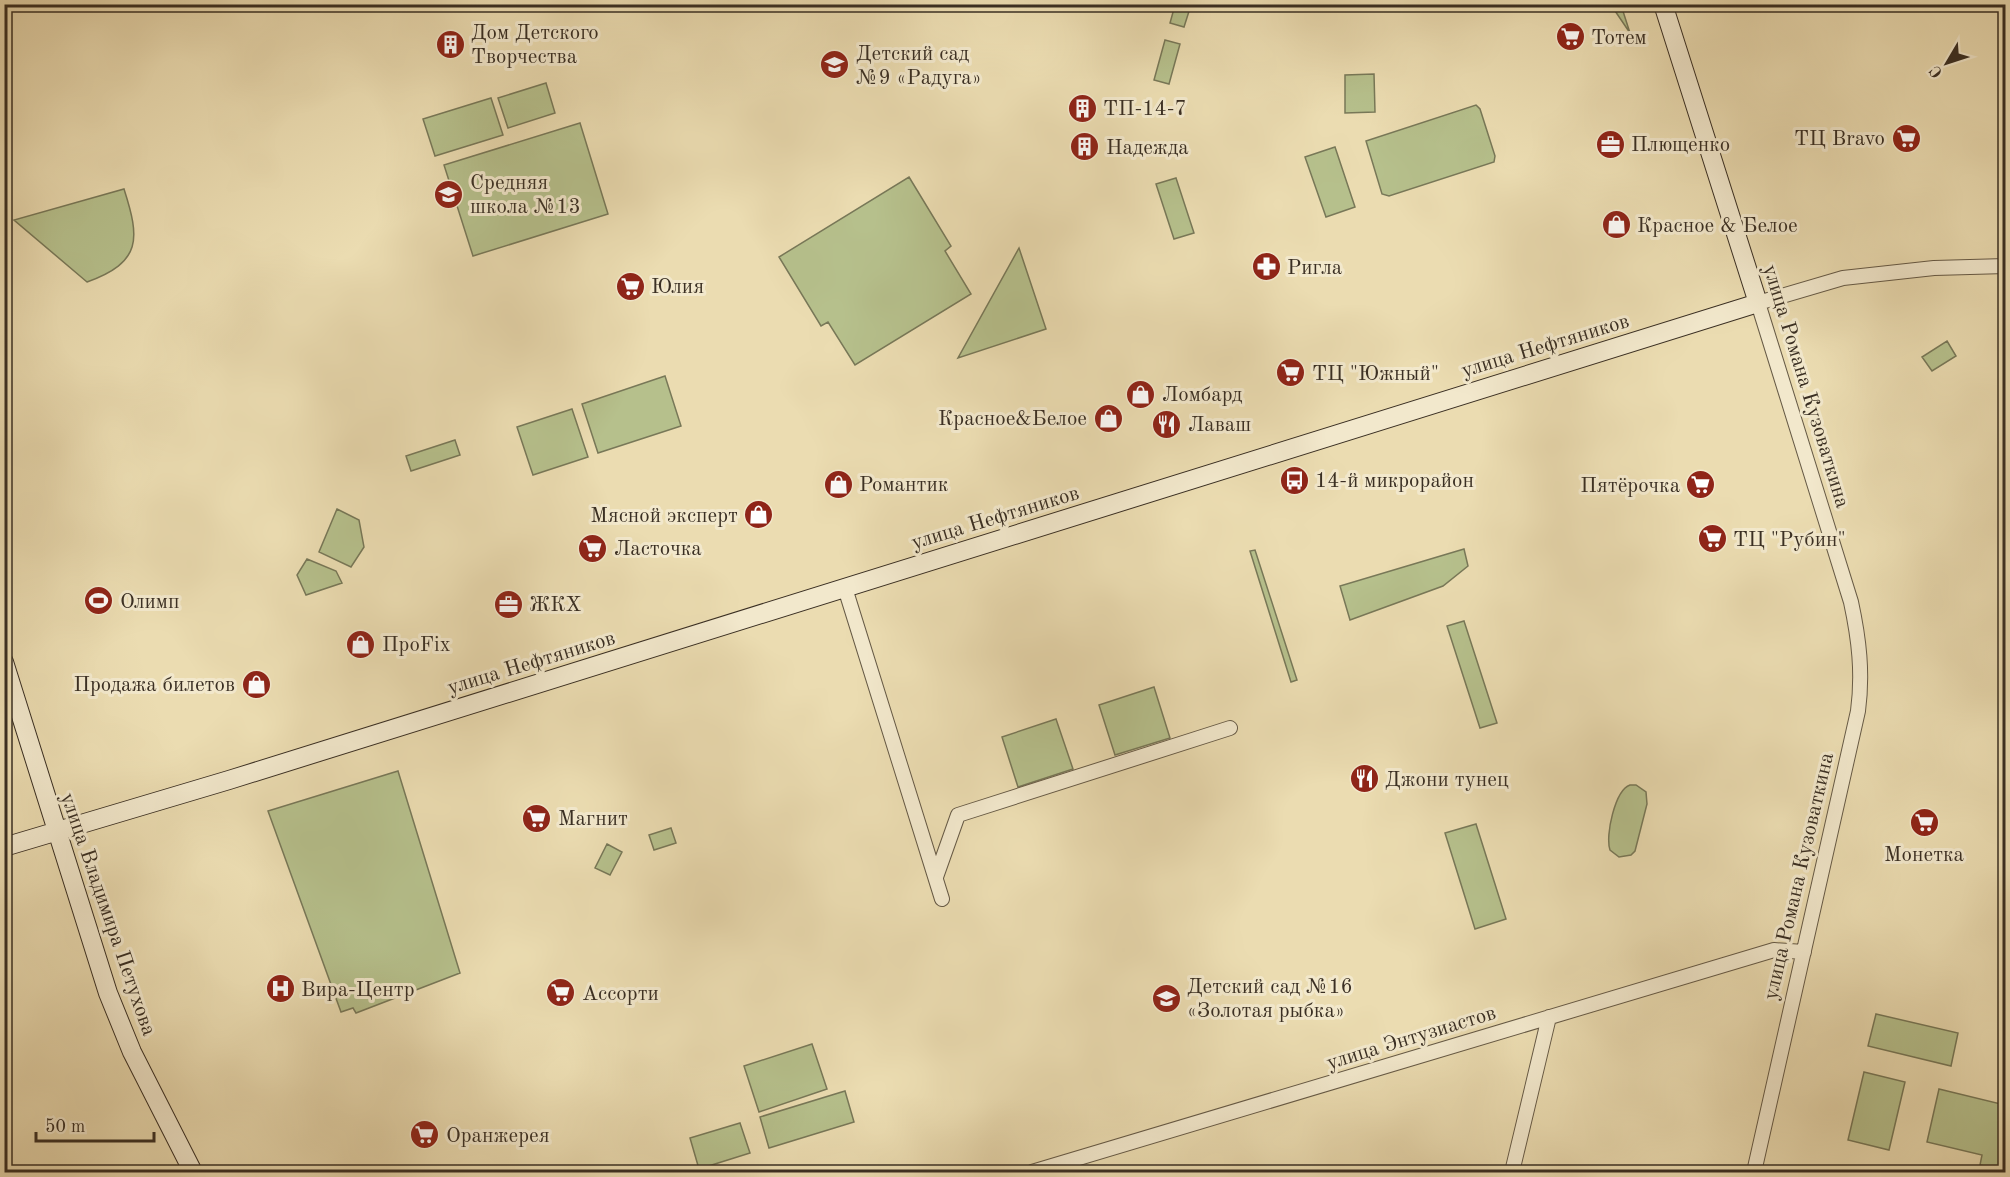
<svg xmlns="http://www.w3.org/2000/svg" width="2010" height="1177" font-family="'Old Standard TT',serif">
	<rect width="100%" height="100%" fill="#ebdcb1"/>
	<filter id="stains"><feTurbulence type="fractalNoise" baseFrequency=".00333" numOctaves="4"/><feColorMatrix values="0 0 0 0 .2 0 0 0 0 .09 0 0 0 0 .02 0 0 0 .5 -.17"/></filter>
	<radialGradient id="worn" r=".72"><stop offset=".6" stop-color="#630" stop-opacity="0"/><stop offset="1" stop-color="#630" stop-opacity=".3"/></radialGradient>
	<path fill="#b6c08c" stroke="#787858" stroke-width="1.5" d="M 1175,5 L 1191,5 L 1184,27 L 1170,23 Z
		M 1611,5 L 1621,5 L 1630,33 Z
		M 1165,40 L 1180,44 L 1169,84 L 1154,80 Z
		M 1374,74 L 1375,112 L 1345,113 L 1345,75 Z
		M 546,83 L 555,113 L 508,128 L 498,98 Z
		M 491,98 L 503,135 L 435,156 L 423,119 Z
		M 1476,105 L 1480,109 L 1495,156 L 1494,162 L 1389,196 L 1382,194 L 1366,141 Z
		M 580,123 L 608,214 L 473,256 L 444,165 Z
		M 1335,147 L 1355,207 L 1326,217 L 1305,157 Z
		M 909,177 L 951,246 L 945,251 L 971,294 L 855,365 L 828,322 L 821,326 L 779,257 Z
		M 1176,178 L 1194,233 L 1174,239 L 1156,184 Z
		M 124,189 C 140,239 142,262 87,282 L 14,220 Z
		M 1019,248 L 1046,329 L 958,358 Z
		M 1947,341 L 1956,356 L 1932,371 L 1922,357 Z
		M 665,376 L 681,426 L 598,453 L 582,404 Z
		M 572,409 L 588,457 L 533,475 L 517,427 Z
		M 455,440 L 460,455 L 411,471 L 406,456 Z
		M 337,509 L 359,520 L 364,547 L 351,567 L 319,552 Z
		M 1464,549 L 1468,566 L 1443,586 L 1350,620 L 1340,586 Z
		M 1255,550 L 1297,680 L 1291,682 L 1250,551 Z
		M 307,559 L 336,571 L 342,583 L 306,595 L 297,575 Z
		M 1464,621 L 1497,723 L 1480,728 L 1447,626 Z
		M 1154,687 L 1170,738 L 1115,755 L 1099,705 Z
		M 1056,719 L 1073,769 L 1018,787 L 1002,737 Z
		M 398,771 L 460,973 L 356,1013 L 353,1008 L 341,1012 L 268,811 Z
		M 1630,785 L 1636,785 L 1646,792 L 1647,804 L 1635,851 L 1631,855 L 1619,857 L 1610,850 C 1605,836 1615,790 1630,785 Z
		M 1476,824 L 1506,919 L 1475,929 L 1445,833 Z
		M 671,828 L 676,843 L 654,850 L 649,835 Z
		M 607,844 L 622,852 L 610,875 L 595,868 Z
		M 1876,1014 L 1958,1033 L 1951,1066 L 1868,1046 Z
		M 812,1044 L 827,1089 L 759,1112 L 744,1066 Z
		M 1864,1072 L 1905,1082 L 1889,1150 L 1848,1140 Z
		M 1939,1089 L 2005,1105 L 2005,1171 L 1980,1165 L 1982,1155 L 1927,1142 Z
		M 845,1091 L 854,1122 L 769,1148 L 760,1117 Z
		M 740,1123 L 750,1153 L 699,1169 L 690,1138 Z"/>
	<g fill="none" stroke-linecap="round" stroke-linejoin="round">
		<defs>
			<path id="street" d="M 845,588 L 942,899
				M 936,877 L 958,815 L 1230,728
				M 1032,1172 L 1774,950 L 1804,952
				M 1512,1172 L 1549,1017
				M 1754,1172 L 1858,711 C 1863,673 1859,639 1851,602 L 1758,303 L 1843,278 L 1934,268 L 2006,266"/>
			<path id="secondary" d="M 4,662 L 108,993 L 132,1052 L 193,1172
				M 4,847 L 229,780 L 1758,303 L 1663,4"/>
		</defs>
		<use href="#street" stroke="#665a46" stroke-width="16"/>
		<use href="#secondary" stroke="#3a2f23" stroke-width="20"/>
		<use href="#street" stroke="#f2e8cc" stroke-width="14"/>
		<use href="#secondary" stroke="#f2e8cc" stroke-width="18"/>
	</g>
	<defs>
		<symbol id="supermarket-disc" viewBox="-11 -11 22 22"><circle r="9.5" fill="#8f2418" stroke="#f2e8cc"/><path d="M-6-5.5h2.5l.6 2H6L4.5 2H-2.5L-4.4-4H-6ZM-1.5 3.2a1.3 1.3 0 1 0 .1 0ZM3 3.2a1.3 1.3 0 1 0 .1 0Z" fill="#fff"/></symbol>
		<symbol id="building-disc" viewBox="-11 -11 22 22"><circle r="9.5" fill="#8f2418" stroke="#f2e8cc"/><path d="M-4-6H4V6H1V3H-1V6H-4ZM-2.5-4.3h1.7v1.8h-1.7ZM.8-4.3h1.7v1.8H.8ZM-2.5-1h1.7V.8h-1.7ZM.8-1h1.7V.8H.8Z" fill="#fff"/></symbol>
		<symbol id="school-disc" viewBox="-11 -11 22 22"><circle r="9.5" fill="#8f2418" stroke="#f2e8cc"/><path d="M0-5L7-2L0 1L-7-2ZM-4 1L0 2.5L4 1V4Q0 6-4 4Z" fill="#fff"/></symbol>
		<symbol id="office-disc" viewBox="-11 -11 22 22"><circle r="9.5" fill="#8f2418" stroke="#f2e8cc"/><path d="M-6-3h4V-5.5h4V-3h4V5H-6ZM-1-4.5V-3h2v-1.5ZM-6 0V1H6V0Z" fill="#fff"/></symbol>
		<symbol id="shop-disc" viewBox="-11 -11 22 22"><circle r="9.5" fill="#8f2418" stroke="#f2e8cc"/><path d="M-5-2.5h2.3a2.7 3.5 0 0 1 5.4 0H5L5.5 6h-11ZM-1.5-2.5h3a1.5 2.3 0 0 0-3 0Z" fill="#fff"/></symbol>
		<symbol id="pharmacy-disc" viewBox="-11 -11 22 22"><circle r="9.5" fill="#8f2418" stroke="#f2e8cc"/><path d="M-2-6h4v4h4v4h-4v4h-4v-4h-4v-4h4Z" fill="#fff"/></symbol>
		<symbol id="restaurant-disc" viewBox="-11 -11 22 22"><circle r="9.5" fill="#8f2418" stroke="#f2e8cc"/><path d="M-5-6h1v4h1v-4h1v4h1v-4h1v5L-1.5 .5V6h-2V.5L-5-1ZM5-6V6H3V1.5H1.5Q1.5-4 5-6Z" fill="#fff"/></symbol>
		<symbol id="bus-disc" viewBox="-11 -11 22 22"><circle r="9.5" fill="#8f2418" stroke="#f2e8cc"/><path d="M-5-6H5V4H4V6H2V4H-2V6H-4V4H-5ZM-3.5-4V0h7V-4ZM-3.5 1.2v1.5H-2V1.2ZM2 1.2v1.5H3.5V1.2Z" fill="#fff"/></symbol>
		<symbol id="stadium-disc" viewBox="-11 -11 22 22"><circle r="9.5" fill="#8f2418" stroke="#f2e8cc"/><path d="M0-5a6.5 5 0 1 0 0 10a6.5 5 0 1 0 0-10ZM-3.5-1.8h7v3.6h-7Z" fill="#fff"/></symbol>
		<symbol id="hospital-disc" viewBox="-11 -11 22 22"><circle r="9.5" fill="#8f2418" stroke="#f2e8cc"/><path d="M-5-5h3v3.5h4V-5h3V5h-3V1.5h-4V5h-3Z" fill="#fff"/></symbol>
	</defs>
	<g fill-rule="evenodd">
		<use href="#supermarket-disc" x="1554" y="20" width="33" height="33"/>
		<use href="#building-disc" x="434" y="28" width="33" height="33"/>
		<use href="#school-disc" x="818" y="48" width="33" height="33"/>
		<use href="#building-disc" x="1066" y="92" width="33" height="33"/>
		<use href="#supermarket-disc" x="1890" y="122" width="33" height="33"/>
		<use href="#office-disc" x="1594" y="128" width="33" height="33"/>
		<use href="#building-disc" x="1068" y="130" width="33" height="33"/>
		<use href="#school-disc" x="432" y="178" width="33" height="33"/>
		<use href="#shop-disc" x="1600" y="208" width="33" height="33"/>
		<use href="#pharmacy-disc" x="1250" y="250" width="33" height="33"/>
		<use href="#supermarket-disc" x="614" y="270" width="33" height="33"/>
		<use href="#supermarket-disc" x="1274" y="356" width="33" height="33"/>
		<use href="#shop-disc" x="1124" y="378" width="33" height="33"/>
		<use href="#shop-disc" x="1092" y="402" width="33" height="33"/>
		<use href="#restaurant-disc" x="1150" y="408" width="33" height="33"/>
		<use href="#bus-disc" x="1278" y="464" width="33" height="33"/>
		<use href="#shop-disc" x="822" y="468" width="33" height="33"/>
		<use href="#supermarket-disc" x="1684" y="468" width="33" height="33"/>
		<use href="#shop-disc" x="742" y="498" width="33" height="33"/>
		<use href="#supermarket-disc" x="1696" y="522" width="33" height="33"/>
		<use href="#supermarket-disc" x="576" y="532" width="33" height="33"/>
		<use href="#stadium-disc" x="82" y="584" width="33" height="33"/>
		<use href="#office-disc" x="492" y="588" width="33" height="33"/>
		<use href="#shop-disc" x="344" y="628" width="33" height="33"/>
		<use href="#shop-disc" x="240" y="668" width="33" height="33"/>
		<use href="#restaurant-disc" x="1348" y="762" width="33" height="33"/>
		<use href="#supermarket-disc" x="520" y="802" width="33" height="33"/>
		<use href="#supermarket-disc" x="1908" y="806" width="33" height="33"/>
		<use href="#hospital-disc" x="264" y="972" width="33" height="33"/>
		<use href="#supermarket-disc" x="544" y="976" width="33" height="33"/>
		<use href="#school-disc" x="1150" y="982" width="33" height="33"/>
		<use href="#supermarket-disc" x="408" y="1118" width="33" height="33"/>
	</g>
	<g text-anchor="middle" stroke-width="6" stroke-linejoin="round" paint-order="stroke">
		<g font-size="21" fill="#3a2f23" stroke="#f2e8cc" text-anchor="start">
			<text x="471" y="39">Дом Детского<tspan x="471" dy="24">Творчества</tspan></text>
			<text x="1591" y="44">Тотем</text>
			<text x="856" y="60">Детский сад<tspan x="856" dy="24">№9 «Радуга»</tspan></text>
			<text x="1103" y="115">ТП-14-7</text>
			<text x="1885" y="145" text-anchor="end">ТЦ Bravo</text>
			<text x="1631" y="151">Плющенко</text>
			<text x="1106" y="154">Надежда</text>
			<text x="470" y="189">Средняя<tspan x="470" dy="24">школа №13</tspan></text>
			<text x="1637" y="232">Красное &amp; Белое</text>
			<text x="1287" y="274">Ригла</text>
			<text x="651" y="293">Юлия</text>
			<text x="1312" y="380">ТЦ "Южный"</text>
			<text x="1162" y="401">Ломбард</text>
			<text x="1087" y="425" text-anchor="end">Красное&amp;Белое</text>
			<text x="1188" y="431">Лаваш</text>
			<text x="1315" y="487">14-й микрорайон</text>
			<text x="859" y="491">Романтик</text>
			<text x="1680" y="492" text-anchor="end">Пятёрочка</text>
			<text x="738" y="522" text-anchor="end">Мясной эксперт</text>
			<text x="1733" y="546">ТЦ "Рубин"</text>
			<text x="614" y="555">Ласточка</text>
			<text x="120" y="608">Олимп</text>
			<text x="529" y="611">ЖКХ</text>
			<text x="382" y="651">ПроFix</text>
			<text x="235" y="691" text-anchor="end">Продажа билетов</text>
			<text x="1385" y="786">Джони тунец</text>
			<text x="558" y="825">Магнит</text>
			<text x="1924" y="861" text-anchor="middle">Монетка</text>
			<text x="1187" y="993">Детский сад №16<tspan x="1187" dy="24">«Золотая рыбка»</tspan></text>
			<text x="301" y="996">Вира-Центр</text>
			<text x="582" y="1000">Ассорти</text>
			<text x="446" y="1142">Оранжерея</text>
		</g>
		<g font-size="21" fill="#3a2f23" stroke="#f2e8cc">
			<text transform="translate(1545 345) rotate(-17)" y="7">улица Нефтяников</text>
			<text transform="translate(1807 386) rotate(73)" y="7">улица Романа Кузоваткина</text>
			<text transform="translate(995 517) rotate(-17)" y="7">улица Нефтяников</text>
			<text transform="translate(531 662) rotate(-17)" y="7">улица Нефтяников</text>
			<text transform="translate(1798 876) rotate(-77)" y="7">улица Романа Кузоваткина</text>
			<text transform="translate(109 914) rotate(71)" y="7">улица Владимира Петухова</text>
			<text transform="translate(1411 1037) rotate(-17)" y="7">улица Энтузиастов</text>
		</g>
	</g>
	<rect width="2010" height="1177" fill="none" stroke="#ebdcb1" stroke-width="24"/>
	<rect x="6" y="6" width="1998" height="1165" fill="none" stroke="#3a2f23" stroke-width="3"/>
	<rect x="12" y="12" width="1986" height="1153" fill="none" stroke="#3a2f23" stroke-width="1.5"/>
	<g transform="translate(1947 63) rotate(231)" stroke="#f2e8cc" stroke-width="4.5" paint-order="stroke">
	<path d="M0-4.5L10 22L0 15L-10 22Z" fill="#3a2f23"/>
	<text y="-9" font-size="16" font-weight="bold" text-anchor="middle" fill="#3a2f23">С</text>
	</g>
	<path d="M36 1132v9h118v-9" fill="none" stroke="#3a2f23" stroke-width="3"/>
	<text x="45" y="1132" font-size="18" fill="#3a2f23" stroke="#f2e8cc" stroke-width="4.5" paint-order="stroke">50 m</text>
	<rect width="100%" height="100%" filter="url(#stains)"/>
	<rect width="100%" height="100%" fill="url(#worn)"/>
</svg>
